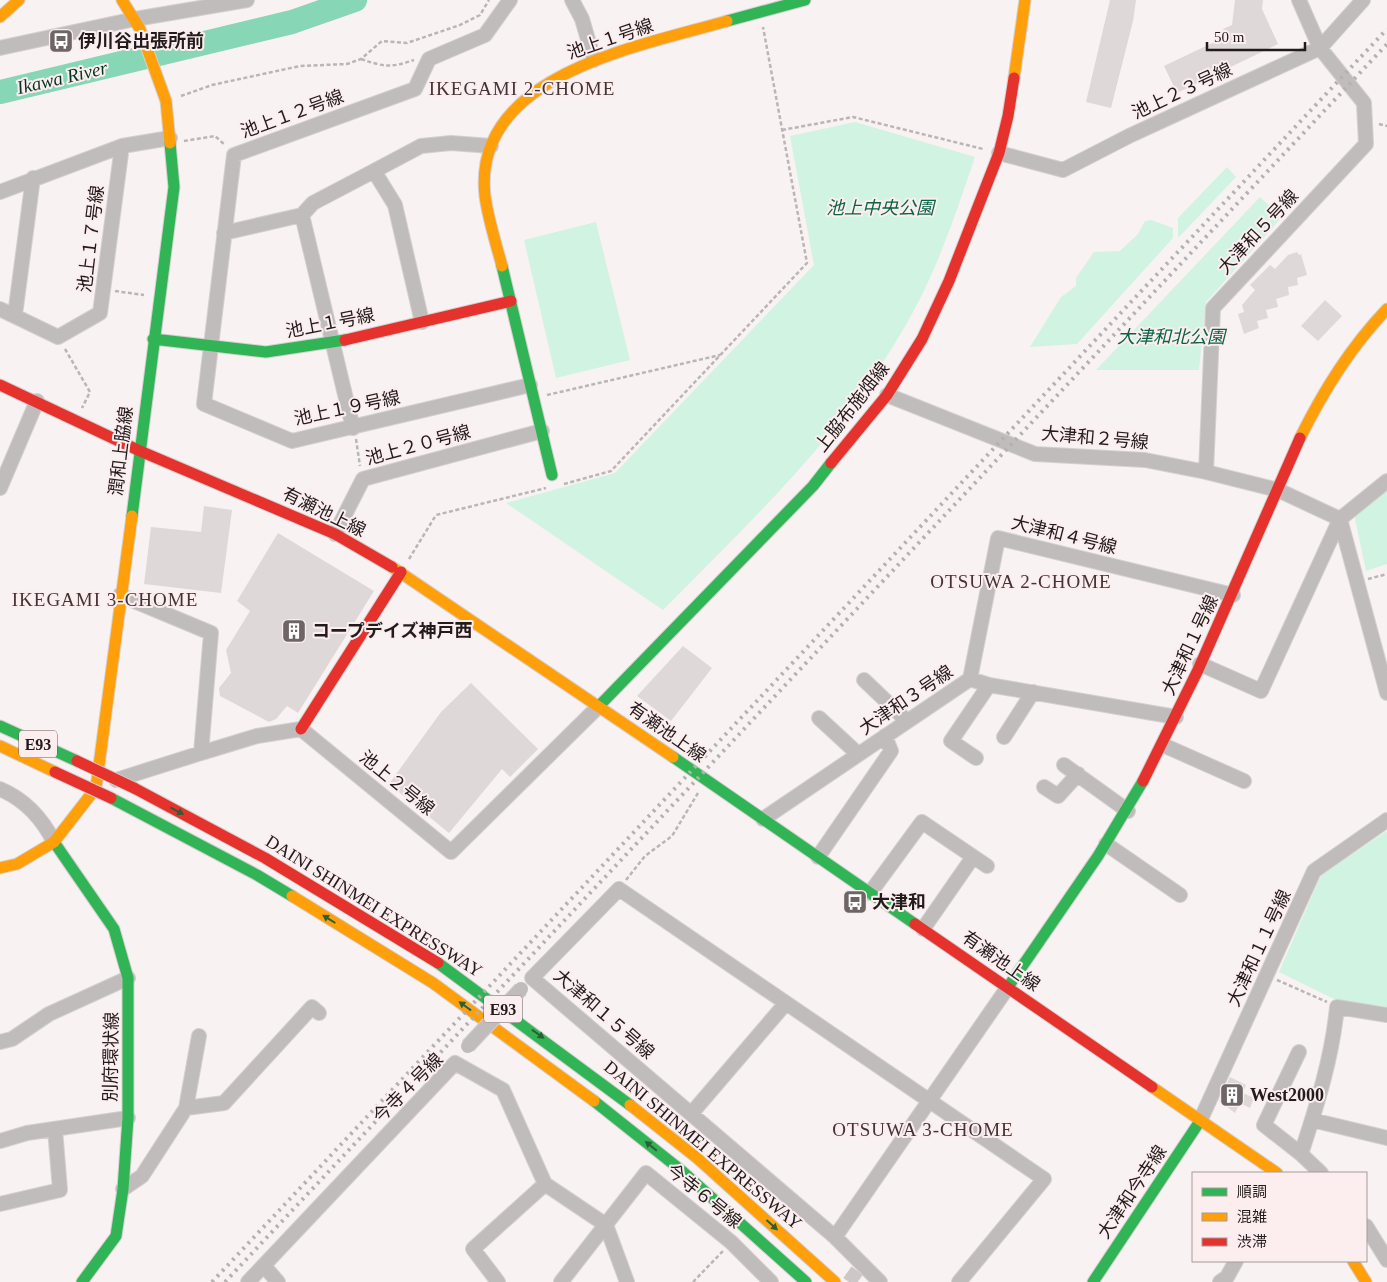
<svg xmlns="http://www.w3.org/2000/svg" width="1387" height="1282" font-family="'Times New Roman','Noto Sans JP',serif">
	<rect width="100%" height="100%" fill="#f8f2f2"/>
	<path fill="#d1f3e2" d="M 855,122 L 975,157 C 957,210 940,262 913,312 C 851,427 754,518 663,610 L 506,503 L 615,473 L 814,265 L 790,136 Z
		M 1227,167 L 1236,177 L 1178,238 L 1178,218 Z
		M 1260,197 L 1282,217 L 1206,302 L 1199,370 L 1096,370 Z
		M 1151,220 L 1173,228 L 1173,238 L 1077,344 L 1030,347 L 1061,297 L 1076,286 L 1076,278 L 1094,252 L 1120,251 L 1138,234 L 1145,221 Z
		M 596,222 L 630,360 L 556,378 L 524,240 Z
		M 1387,488 L 1387,564 L 1366,571 L 1354,514 Z
		M 1387,831 L 1387,1008 L 1336,1000 L 1279,972 L 1321,875 Z"/>
	<g fill="none" stroke-linecap="round" stroke-linejoin="round">
		<path stroke="#87d6b5" stroke-width="24" d="M 0,92 L 292,22 L 355,0"/>
	</g>
	<path fill="#dfd8d8" d="M 1110,0 L 1136,0 L 1133,21 L 1111,108 L 1086,102 Z
		M 1235,0 L 1263,0 L 1262,9 L 1278,44 L 1177,93 L 1164,66 L 1227,36 L 1223,29 L 1232,25 Z
		M 1297,252 L 1299,255 L 1301,254 L 1307,275 L 1297,278 L 1298,285 L 1288,287 L 1289,295 L 1276,299 L 1278,307 L 1266,310 L 1268,318 L 1257,321 L 1259,328 L 1244,334 L 1238,314 L 1244,312 L 1242,305 L 1255,290 L 1250,285 L 1270,265 L 1275,269 L 1288,255 Z
		M 1325,300 L 1342,316 L 1318,341 L 1301,326 Z
		M 204,506 L 232,510 L 221,593 L 144,584 L 151,527 L 201,532 Z
		M 278,533 L 374,591 L 298,713 L 287,706 L 276,719 L 269,722 L 220,696 L 219,688 L 231,673 L 226,650 L 250,611 L 237,601 Z
		M 683,646 L 712,668 L 671,721 L 637,696 Z
		M 471,683 L 538,749 L 510,777 L 502,769 L 449,833 L 389,784 L 441,712 Z
		M 1230,1077 L 1246,1085 L 1243,1093 L 1254,1098 L 1250,1108 L 1240,1103 L 1235,1113 L 1219,1101 Z"/>
	<g fill="none" stroke-linecap="round" stroke-linejoin="round">
		<path stroke="#cdc7c7" stroke-width="14" stroke-dasharray="14 7" stroke-linecap="butt" d="M 849,1282 L 862,1264"/>
		<defs>
			<path id="street" d="M 510,0 L 485,35 L 429,59 L 415,89 L 234,155 L 204,404 L 292,441 L 530,385
				M 572,0 L 582,19 L 594,60
				M 0,48 L 135,19 L 247,0
				M 999,153 L 1063,170 L 1129,136 L 1320,48 L 1363,0
				M 374,171 L 421,146 L 451,143 L 491,146
				M 0,192 L 122,146 L 170,138
				M 302,215 L 353,428
				M 224,233 L 302,215 L 313,203 L 374,171 L 395,205 L 422,322
				M 0,309 L 58,337 L 100,313 L 122,146
				M 15,315 L 33,178
				M 887,395 L 1035,454 L 1145,460 L 1206,472 L 1278,490 L 1340,519 L 1387,693
				M 1206,472 L 1213,308 L 1366,144 L 1364,103 L 1320,48 L 1299,0
				M 0,488 L 37,401
				M 335,534 L 363,479 L 542,431
				M 120,595 L 211,633 L 201,753 L 257,736 L 301,729 L 451,852 L 599,706
				M 1200,664 L 1261,691 L 1340,519 L 1387,481
				M 970,679 L 998,538 L 1233,595
				M 864,680 L 907,721
				M 819,718 L 858,754
				M 1004,737 L 1033,692
				M 1163,745 L 1244,781
				M 976,758 L 951,741 L 989,685
				M 1064,765 L 1128,811
				M 116,780 L 201,753
				M 1044,787 L 1058,796 L 1078,774
				M 0,789 C 26,800 42,818 54,842
				M 763,819 L 970,679 L 989,685 L 1176,717
				M 1106,844 L 1180,895
				M 818,857 L 891,751 L 885,736
				M 870,893 L 922,822 L 987,866
				M 923,929 L 973,857
				M 0,1042 L 12,1039 L 49,1014 L 128,978
				M 1299,1052 L 1264,1125 L 1301,1154 L 1321,1173
				M 186,1108 L 224,1103 L 312,1007 L 319,1013
				M 691,1114 L 786,1003
				M 1312,1120 L 1387,1138
				M 1200,1121 L 1314,871 L 1387,820
				M 0,1141 L 27,1133 L 128,1118
				M 1301,1154 C 1317,1105 1332,1058 1337,1007 L 1387,1015
				M 123,1189 L 142,1176 L 186,1108 L 199,1036
				M 0,1204 L 60,1190 L 55,1129
				M 1366,1226 L 1387,1260
				M 835,1237 L 880,1282
				M 264,1266 L 278,1282
				M 248,1282 L 455,1063 L 503,1090 L 545,1184 L 606,1225 L 627,1282
				M 498,1282 L 473,1249 L 545,1184
				M 561,1282 L 646,1173 L 731,1242 L 771,1282
				M 959,1282 L 1044,1179 L 619,889 L 532,978 L 835,1237 L 1008,987
				M 1220,1282 L 1227,1277 L 1236,1261"/>
			<path id="fast" d="M 727,21 L 805,0
				M 502,266 L 552,475
				M 153,339 L 266,352 L 345,340
				M 132,516 L 174,187 L 170,143
				M 599,706 L 813,486 L 831,463
				M 0,726 L 77,761
				M 673,757 L 915,924
				M 111,798 L 257,875 L 292,896
				M 54,842 L 114,929 L 128,978 L 128,1118 L 123,1189 L 116,1236 L 82,1282
				M 438,963 L 630,1105
				M 1008,987 L 1098,856 L 1143,781
				M 594,1101 L 682,1171 L 806,1282
				M 1093,1282 L 1200,1121"/>
			<path id="slow" d="M 122,0 L 140,29 L 166,101 L 170,143
				M 0,17 L 19,0
				M 1014,78 L 1025,0
				M 502,266 C 496,243 488,219 485,196 C 471,74 642,46 727,21
				M 1300,438 C 1324,390 1350,348 1387,309
				M 392,567 L 673,757
				M 0,746 L 55,772
				M 0,868 L 17,864 L 54,842 L 96,788 L 132,516
				M 292,896 L 433,983 L 594,1101
				M 1152,1087 L 1277,1173
				M 630,1105 L 697,1158 L 835,1282
				M 1353,1261 L 1366,1282"/>
			<path id="jam" d="M 345,340 L 511,301
				M 0,385 L 140,451 L 335,534 L 392,567
				M 831,463 L 887,395 L 922,339 L 949,281 L 999,153 L 1008,116 L 1014,78
				M 301,729 L 401,572
				M 1143,781 L 1198,670 L 1300,438
				M 134,788 L 265,858 L 438,963
				M 915,924 L 1152,1087"/>
		</defs>
		<use href="#street" stroke="#d5d0d0" stroke-width="16"/>
		<use href="#fast" stroke="#d5d0d0" stroke-width="13"/>
		<use href="#slow" stroke="#d5d0d0" stroke-width="13"/>
		<use href="#jam" stroke="#d5d0d0" stroke-width="13"/>
		<path stroke="#bab6b6" stroke-width="2.5" stroke-dasharray="4 2.5" stroke-linecap="butt" d="M 361,59 C 384,67 391,68 414,60
			M 181,96 L 212,85 L 300,66 L 347,64 L 361,59 L 382,41 L 407,43 L 460,25 L 480,15 L 489,0
			M 1379,124 L 1387,126
			M 782,130 L 853,117 L 983,149
			M 184,141 L 215,136 L 225,145
			M 115,291 L 144,295
			M 65,349 L 90,392 L 82,408
			M 547,395 L 720,355
			M 356,439 L 360,466
			M 564,484 L 611,471 L 807,263 L 763,27
			M 409,559 L 436,515 L 546,488
			M 1368,579 L 1387,574
			M 626,880 L 645,856 L 672,836 L 698,793
			M 1277,980 L 1327,1002
			M 693,1282 L 723,1251"/>
		<use href="#street" stroke="#c0bcbc" stroke-width="14"/>
		<use href="#fast" stroke="#30b455" stroke-width="11"/>
		<use href="#slow" stroke="#ff9f0a" stroke-width="11"/>
		<use href="#jam" stroke="#e5322d" stroke-width="11"/>
		<path stroke="#b5b1b1" stroke-width="4" stroke-dasharray="2.5 5" stroke-linecap="butt" d="M 212,1282 L 1387,29
			M 225,1282 L 1387,44"/>
		<defs>
			<path id="street-bridge" d="M 468,1046 L 521,989"/>
			<path id="jam-bridge" d="M 77,761 L 134,788
				M 55,772 L 111,798"/>
		</defs>
		<use href="#street-bridge" stroke="#d5d0d0" stroke-width="16" stroke-linecap="butt"/>
		<use href="#jam-bridge" stroke="#d5d0d0" stroke-width="13" stroke-linecap="butt"/>
		<use href="#street-bridge" stroke="#c0bcbc" stroke-width="14"/>
		<use href="#jam-bridge" stroke="#e5322d" stroke-width="11"/>
	</g>
	<defs><path id="oneway-solid" d="M-6-.8H1V-3.2L6.5 0L1 3.2V.8H-6Z" transform="scale(1.25)"/></defs>
	<g fill="#296035">
		<use href="#oneway-solid" transform="translate(177 811) rotate(28)"/>
		<use href="#oneway-solid" transform="translate(329 919) rotate(-148)"/>
		<use href="#oneway-solid" transform="translate(465 1006) rotate(-144)"/>
		<use href="#oneway-solid" transform="translate(538 1034) rotate(36)"/>
		<use href="#oneway-solid" transform="translate(651 1146) rotate(-141)"/>
		<use href="#oneway-solid" transform="translate(772 1225) rotate(42)"/>
	</g>
	<defs>
		<symbol id="bus-square" viewBox="-11 -11 22 22"><rect x="-9" y="-9" width="18" height="18" rx="4" fill="#6e6666" stroke="#fceeef"/><path d="M-5-6H5V4H4V6H2V4H-2V6H-4V4H-5ZM-3.5-4V0h7V-4ZM-3.5 1.2v1.5H-2V1.2ZM2 1.2v1.5H3.5V1.2Z" fill="#fff"/></symbol>
		<symbol id="building-square" viewBox="-11 -11 22 22"><rect x="-9" y="-9" width="18" height="18" rx="4" fill="#6e6666" stroke="#fceeef"/><path d="M-4-6H4V6H1V3H-1V6H-4ZM-2.5-4.3h1.7v1.8h-1.7ZM.8-4.3h1.7v1.8H.8ZM-2.5-1h1.7V.8h-1.7ZM.8-1h1.7V.8H.8Z" fill="#fff"/></symbol>
	</defs>
	<g fill-rule="evenodd">
		<use href="#bus-square" x="47" y="27" width="28" height="28"/>
		<use href="#building-square" x="280" y="617" width="28" height="28"/>
		<use href="#bus-square" x="841" y="888" width="28" height="28"/>
		<use href="#building-square" x="1218" y="1081" width="28" height="28"/>
	</g>
	<g text-anchor="middle" stroke-width="4" stroke-linejoin="round" paint-order="stroke">
		<g fill="#fceeef" stroke="#645a5b" stroke-width="1">
			<rect x="19" y="730.5" width="38" height="27" rx="4"/>
			<rect x="484" y="995.5" width="38" height="27" rx="4"/>
		</g>
		<g font-size="16" font-weight="bold" fill="#231b1b">
			<text x="38" y="750">E93</text>
			<text x="503" y="1015">E93</text>
		</g>
		<g font-size="18" fill="#231b1b" stroke="#fceeef">
			<text transform="translate(610 39) rotate(-19)" y="6">池上１号線</text>
			<text transform="translate(1182 91) rotate(-25)" y="6">池上２３号線</text>
			<text transform="translate(292 114) rotate(-20)" y="6">池上１２号線</text>
			<text transform="translate(1258 232) rotate(-47)" y="6">大津和５号線</text>
			<text transform="translate(91 239) rotate(-83)" y="6">池上１７号線</text>
			<text transform="translate(330 323) rotate(-11)" y="6">池上１号線</text>
			<text transform="translate(852 407) rotate(-52)" y="6">上脇布施畑線</text>
			<text transform="translate(347 408) rotate(-12)" y="6">池上１９号線</text>
			<text transform="translate(1095 438) rotate(5)" y="6">大津和２号線</text>
			<text transform="translate(418 445) rotate(-15)" y="6">池上２０号線</text>
			<text transform="translate(121 451) rotate(-83)" y="6">潤和上脇線</text>
			<text transform="translate(324 512) rotate(26)" y="6">有瀬池上線</text>
			<text transform="translate(1064 535) rotate(14)" y="6">大津和４号線</text>
			<text transform="translate(1190 645) rotate(-65)" y="6">大津和１号線</text>
			<text transform="translate(906 700) rotate(-34)" y="6">大津和３号線</text>
			<text transform="translate(667 732) rotate(35)" y="6">有瀬池上線</text>
			<text transform="translate(397 783) rotate(39)" y="6">池上２号線</text>
			<text transform="translate(374 906) rotate(32)" y="6">DAINI SHINMEI EXPRESSWAY</text>
			<text transform="translate(1259 948) rotate(-65)" y="6">大津和１１号線</text>
			<text transform="translate(1001 961) rotate(35)" y="6">有瀬池上線</text>
			<text transform="translate(604 1014) rotate(41)" y="6">大津和１５号線</text>
			<text transform="translate(111 1057) rotate(-89)" y="6">別府環状線</text>
			<text transform="translate(408 1088) rotate(-45)" y="6">今寺４号線</text>
			<text transform="translate(703 1145) rotate(40)" y="6">DAINI SHINMEI EXPRESSWAY</text>
			<text transform="translate(1132 1192) rotate(-56)" y="6">大津和今寺線</text>
			<text transform="translate(704 1196) rotate(39)" y="6">今寺６号線</text>
		</g>
		<g font-size="18" font-weight="bold" fill="#231b1b" stroke="#fceeef" text-anchor="start">
			<text x="78" y="47">伊川谷出張所前</text>
			<text x="312" y="637">コープデイズ神戸西</text>
			<text x="872" y="908">大津和</text>
			<text x="1250" y="1101">West2000</text>
		</g>
		<g font-size="18" font-style="italic" fill="#076446" stroke="#fceeef">
			<text x="880" y="214">池上中央公園</text>
			<text x="1171" y="343">大津和北公園</text>
		</g>
		<g font-size="19" font-style="italic" fill="#003422" stroke="#fceeef">
			<text transform="translate(62 77) rotate(-13)" y="7">Ikawa River</text>
		</g>
		<g font-size="19" letter-spacing="1" fill="#443334" stroke="#fceeef">
			<text x="522" y="95">IKEGAMI 2-CHOME</text>
			<text x="1021" y="588">OTSUWA 2-CHOME</text>
			<text x="105" y="606">IKEGAMI 3-CHOME</text>
			<text x="923" y="1136">OTSUWA 3-CHOME</text>
		</g>
	</g>
	<rect x="1192" y="1172" width="175" height="90" fill="#fceeef" stroke="#a59a9a"/>
	<rect x="1202" y="1188" width="25" height="8" fill="#30b455" stroke="#a59a9a"/>
	<text x="1237" y="1197" font-size="15" fill="#231b1b">順調</text>
	<rect x="1202" y="1213" width="25" height="8" fill="#ff9f0a" stroke="#a59a9a"/>
	<text x="1237" y="1222" font-size="15" fill="#231b1b">混雑</text>
	<rect x="1202" y="1238" width="25" height="8" fill="#e5322d" stroke="#a59a9a"/>
	<text x="1237" y="1247" font-size="15" fill="#231b1b">渋滞</text>
	<path d="M1207 42v8h98v-8" fill="none" stroke="#231b1b" stroke-width="2.5"/>
	<text x="1214" y="42" font-size="15" fill="#231b1b" stroke="#fceeef" stroke-width="4" paint-order="stroke">50 m</text>
</svg>
